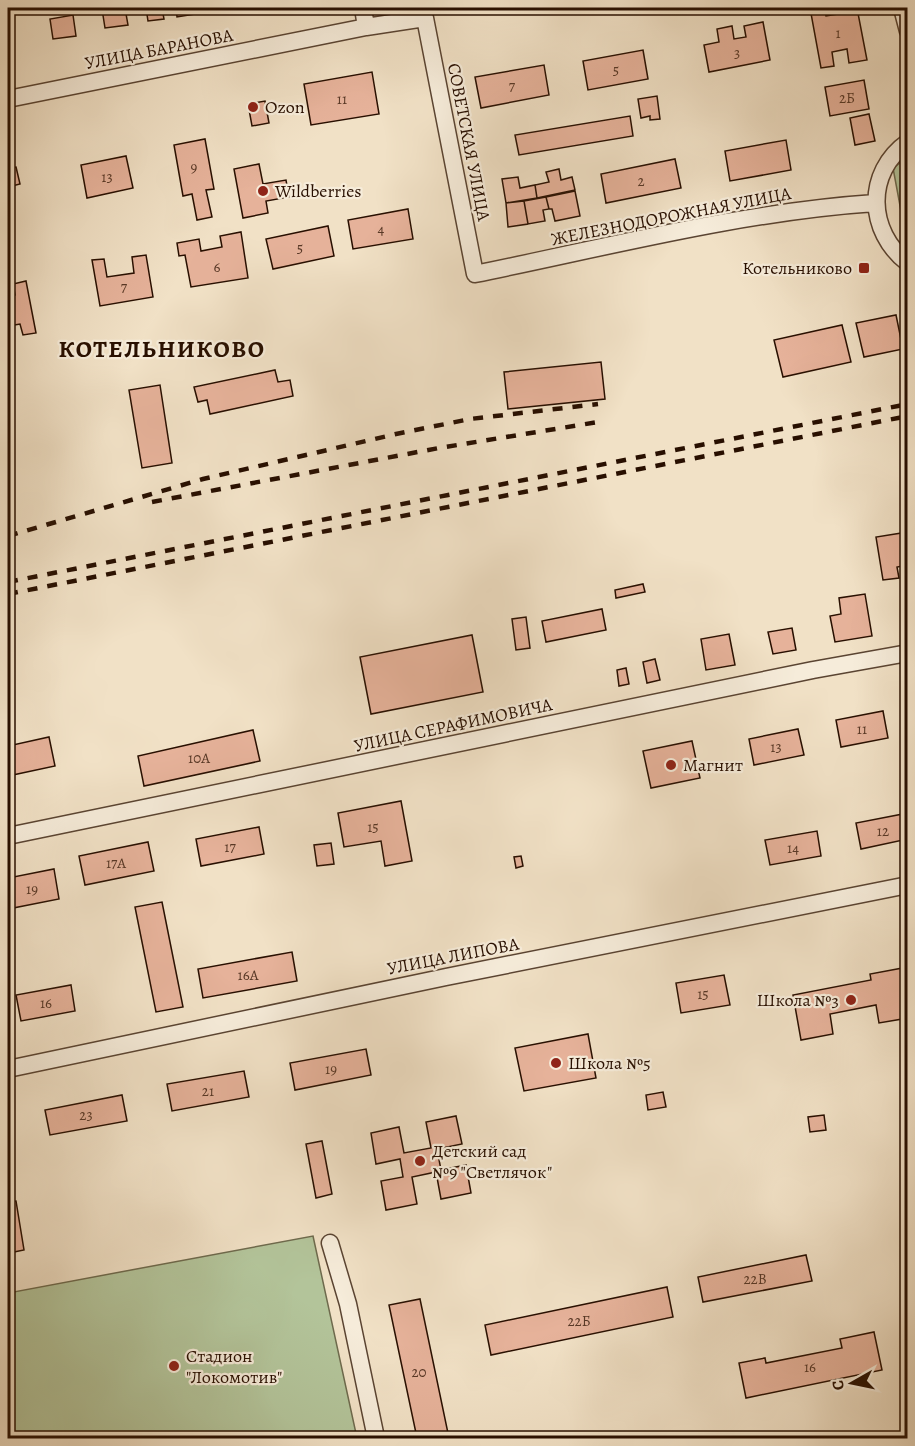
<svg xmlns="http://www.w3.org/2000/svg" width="915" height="1446" font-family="Alegreya,serif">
	<rect width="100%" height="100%" fill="#f1e1c6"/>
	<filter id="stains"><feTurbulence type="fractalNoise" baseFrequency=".00333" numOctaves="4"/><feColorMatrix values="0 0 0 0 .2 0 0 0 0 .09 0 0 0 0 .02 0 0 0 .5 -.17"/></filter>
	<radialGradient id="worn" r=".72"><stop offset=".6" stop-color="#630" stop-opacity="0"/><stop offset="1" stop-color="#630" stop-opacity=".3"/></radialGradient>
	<path fill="#b3c49a" stroke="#6e6a4d" stroke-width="1.5" d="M 907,158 L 907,243 L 893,168 Z
		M 313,1236 L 357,1438 L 8,1438 L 8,1293 Z"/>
	<path fill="#e6b29a" stroke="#280f00" stroke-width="1.5" d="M 113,8 L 125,8 L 128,25 L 105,28 L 102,9 Z
		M 146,8 L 162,8 L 164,19 L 148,21 Z
		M 176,8 L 195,8 L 196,14 L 177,17 Z
		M 204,8 L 226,8 L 226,9 L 205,13 Z
		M 252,8 L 265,8 L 265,11 L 252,12 Z
		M 810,8 L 824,8 L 826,16 L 839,14 L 837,8 L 857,8 L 867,60 L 849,63 L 847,49 L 832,52 L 834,66 L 821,68 Z
		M 73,15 L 76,36 L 53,39 L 50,19 Z
		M 763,22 L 770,60 L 709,72 L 704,45 L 719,42 L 717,29 L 732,26 L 734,39 L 746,37 L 744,26 Z
		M 643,50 L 648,79 L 588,90 L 583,61 Z
		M 544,65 L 549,95 L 481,108 L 475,77 Z
		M 372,72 L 379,114 L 311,125 L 304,84 Z
		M 864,80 L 869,109 L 830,116 L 825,87 Z
		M 657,96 L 660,119 L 650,120 L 650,116 L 641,118 L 638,99 Z
		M 265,101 L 269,123 L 252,126 L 248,104 Z
		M 869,114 L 875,141 L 855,145 L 850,118 Z
		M 630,116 L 633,136 L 519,155 L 515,135 Z
		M 205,139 L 214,189 L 206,190 L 212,217 L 197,220 L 192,194 L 183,196 L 174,145 Z
		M 786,140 L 791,170 L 730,181 L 725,151 Z
		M 126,156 L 133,188 L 87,198 L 81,165 Z
		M 675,159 L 681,188 L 606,203 L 601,174 Z
		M 259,164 L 263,184 L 286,180 L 289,197 L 266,201 L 268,213 L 243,218 L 234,169 Z
		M 16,167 L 20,184 L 8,187 L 12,205 L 8,206 L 8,168 Z
		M 559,169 L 561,180 L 572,177 L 575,190 L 537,198 L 535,185 L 549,182 L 546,172 Z
		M 518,177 L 520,188 L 535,185 L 537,198 L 506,203 L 502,179 Z
		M 575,191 L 580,216 L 555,221 L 552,209 L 549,209 L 546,197 Z
		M 546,197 L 549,209 L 543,210 L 545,221 L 528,224 L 524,201 Z
		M 524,201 L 528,224 L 508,227 L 506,203 Z
		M 408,209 L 413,239 L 353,249 L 348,220 Z
		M 328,226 L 334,256 L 273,269 L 266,239 Z
		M 241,232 L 248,278 L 191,287 L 185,255 L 179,256 L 177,243 L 199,239 L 201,251 L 222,247 L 220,236 Z
		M 146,255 L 153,297 L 100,306 L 92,260 L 104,259 L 107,277 L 134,273 L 132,257 Z
		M 26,281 L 36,333 L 23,335 L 20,324 L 8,326 L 8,297 L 15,295 L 13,284 Z
		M 896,315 L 903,349 L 864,357 L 856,323 Z
		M 842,325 L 851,362 L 783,377 L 774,340 Z
		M 601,362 L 605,399 L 508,409 L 504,372 Z
		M 275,370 L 278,382 L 290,380 L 293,396 L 210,414 L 207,400 L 198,402 L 194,387 Z
		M 160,385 L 172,463 L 142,468 L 129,390 Z
		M 908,532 L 908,565 L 897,567 L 899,578 L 883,580 L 876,537 Z
		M 643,584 L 645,592 L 616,598 L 615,590 Z
		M 865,594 L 872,636 L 835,642 L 830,616 L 841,614 L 839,598 Z
		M 602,609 L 606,630 L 546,642 L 542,621 Z
		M 526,617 L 530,648 L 516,650 L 512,619 Z
		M 792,628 L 796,650 L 773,654 L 768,632 Z
		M 729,634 L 735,665 L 706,670 L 701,639 Z
		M 472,635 L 483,692 L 371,714 L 360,657 Z
		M 655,659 L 660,680 L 647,683 L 643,662 Z
		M 626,668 L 629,684 L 619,686 L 617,670 Z
		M 883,711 L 888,738 L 841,747 L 836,720 Z
		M 798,729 L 804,755 L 754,765 L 749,739 Z
		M 253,730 L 260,761 L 144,786 L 138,756 Z
		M 49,737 L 55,766 L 8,776 L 8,746 Z
		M 692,741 L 700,778 L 651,788 L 643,751 Z
		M 401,801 L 412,861 L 385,866 L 381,841 L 344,847 L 338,813 Z
		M 908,813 L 908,839 L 861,849 L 856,823 Z
		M 259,827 L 264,854 L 201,866 L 196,839 Z
		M 817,831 L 821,856 L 770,865 L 765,840 Z
		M 148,842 L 154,871 L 85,885 L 79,856 Z
		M 331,843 L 334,864 L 317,866 L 314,845 Z
		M 521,856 L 523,866 L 516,868 L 514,857 Z
		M 54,869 L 59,899 L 8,909 L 8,878 Z
		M 162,902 L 183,1007 L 156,1012 L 135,907 Z
		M 292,952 L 297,981 L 203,998 L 198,969 Z
		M 908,967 L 908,1018 L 879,1023 L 876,1005 L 830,1014 L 833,1034 L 801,1040 L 793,995 L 871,980 L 870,974 Z
		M 724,975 L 730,1005 L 681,1013 L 676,983 Z
		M 71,985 L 75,1011 L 21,1021 L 16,995 Z
		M 588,1034 L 596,1078 L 524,1091 L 515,1048 Z
		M 366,1049 L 371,1075 L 295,1090 L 290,1063 Z
		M 244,1071 L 249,1097 L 172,1111 L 167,1084 Z
		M 663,1092 L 666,1107 L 648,1110 L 646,1095 Z
		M 122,1095 L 127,1121 L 50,1135 L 45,1110 Z
		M 824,1115 L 826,1130 L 810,1132 L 808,1117 Z
		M 456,1116 L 462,1144 L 437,1149 L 441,1170 L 466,1165 L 471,1193 L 441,1199 L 436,1172 L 412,1177 L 417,1204 L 386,1210 L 381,1181 L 403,1177 L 400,1159 L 376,1164 L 371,1133 L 399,1127 L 404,1153 L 431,1148 L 426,1122 Z
		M 322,1141 L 332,1194 L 316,1198 L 306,1144 Z
		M 16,1201 L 24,1250 L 9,1253 L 8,1202 Z
		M 806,1255 L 812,1281 L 703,1302 L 698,1277 Z
		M 667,1287 L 673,1317 L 491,1355 L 485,1325 Z
		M 420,1299 L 449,1438 L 417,1438 L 389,1305 Z
		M 874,1332 L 882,1370 L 746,1398 L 739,1363 L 765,1358 L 766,1363 L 842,1348 L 840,1339 Z
		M 696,1433 L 697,1438 L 666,1438 Z"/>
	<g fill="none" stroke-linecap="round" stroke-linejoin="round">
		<defs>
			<path id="street" d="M 363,8 L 366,27
				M 902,8 L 908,31
				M 8,99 L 366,27 L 425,18 L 475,274 C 608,247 741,212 875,203
				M 908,142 C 865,172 867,232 908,263
				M 8,836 L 813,670 L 908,653
				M 8,1069 L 446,977 L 908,885
				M 330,1243 L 348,1304 L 376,1438"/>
		</defs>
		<use href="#street" stroke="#5a4432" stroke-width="19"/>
		<use href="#street" stroke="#f6ecda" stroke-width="16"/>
		<path stroke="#280f00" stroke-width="4.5" stroke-dasharray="10 10" stroke-linecap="butt" d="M 152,502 L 439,448 L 598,422
			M 8,536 L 203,479 L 396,434 L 470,419 L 598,404
			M 8,582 L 908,404
			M 8,594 L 908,416"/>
	</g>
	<g fill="#8f2418" stroke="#f6ecda" stroke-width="2">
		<circle cx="253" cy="107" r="6"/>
		<circle cx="263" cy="191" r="6"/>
		<rect x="858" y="262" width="12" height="12" rx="3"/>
		<circle cx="671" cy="765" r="6"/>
		<circle cx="851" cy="1000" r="6"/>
		<circle cx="556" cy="1063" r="6"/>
		<circle cx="420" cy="1161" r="6"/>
		<circle cx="174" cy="1366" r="6"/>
	</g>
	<g text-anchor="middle" stroke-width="4.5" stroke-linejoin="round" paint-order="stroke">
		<g font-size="15" fill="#583826">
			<text x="838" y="38">1</text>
			<text x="737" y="58">3</text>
			<text x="616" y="75">5</text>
			<text x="512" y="91">7</text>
			<text x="847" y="103">2Б</text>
			<text x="342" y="104">11</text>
			<text x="194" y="172">9</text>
			<text x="107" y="182">13</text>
			<text x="641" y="186">2</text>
			<text x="381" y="234">4</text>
			<text x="300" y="253">5</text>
			<text x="217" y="272">6</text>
			<text x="124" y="292">7</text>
			<text x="862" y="734">11</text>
			<text x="776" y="752">13</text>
			<text x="199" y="763">10А</text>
			<text x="373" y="832">15</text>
			<text x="883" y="836">12</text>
			<text x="230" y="852">17</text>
			<text x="793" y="853">14</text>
			<text x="116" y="868">17А</text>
			<text x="32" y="894">19</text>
			<text x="248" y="980">16А</text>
			<text x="703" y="999">15</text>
			<text x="46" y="1008">16</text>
			<text x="331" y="1074">19</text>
			<text x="208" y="1096">21</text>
			<text x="86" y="1120">23</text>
			<text x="755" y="1284">22В</text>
			<text x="579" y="1326">22Б</text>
			<text x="810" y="1372">16</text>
			<text x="419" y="1377">20</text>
		</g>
		<g font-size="18" fill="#280f00" stroke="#f6ecda">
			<text transform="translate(159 49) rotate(-11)" y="6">УЛИЦА БАРАНОВА</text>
			<text transform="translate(469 142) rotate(79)" y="6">СОВЕТСКАЯ УЛИЦА</text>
			<text transform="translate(671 216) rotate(-11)" y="6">ЖЕЛЕЗНОДОРОЖНАЯ УЛИЦА</text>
			<text transform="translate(453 725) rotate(-12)" y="6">УЛИЦА СЕРАФИМОВИЧА</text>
			<text transform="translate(453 956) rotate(-11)" y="6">УЛИЦА ЛИПОВА</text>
		</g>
		<g font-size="18" fill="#280f00" stroke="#f6ecda" text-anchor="start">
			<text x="265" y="113">Ozon</text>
			<text x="275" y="197">Wildberries</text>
			<text x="852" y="274" text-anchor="end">Котельниково</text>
			<text x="683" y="771">Магнит</text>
			<text x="839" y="1006" text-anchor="end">Школа №3</text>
			<text x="568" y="1069">Школа №5</text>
			<text x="432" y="1157">Детский сад<tspan x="432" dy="21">№9 "Светлячок"</tspan></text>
			<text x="186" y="1362">Стадион<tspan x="186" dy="21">"Локомотив"</tspan></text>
		</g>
		<g font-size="24" font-weight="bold" letter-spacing="1.5" fill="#280f00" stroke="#f6ecda">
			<text x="162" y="357">КОТЕЛЬНИКОВО</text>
		</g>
	</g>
	<rect width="915" height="1446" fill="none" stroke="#f1e1c6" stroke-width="30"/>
	<rect x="9" y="9" width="897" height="1428" fill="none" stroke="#280f00" stroke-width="3"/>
	<rect x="15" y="15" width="885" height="1416" fill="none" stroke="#280f00" stroke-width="1.5"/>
	<g transform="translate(852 1383) rotate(261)" stroke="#f6ecda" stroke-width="4.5" paint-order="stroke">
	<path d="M0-4.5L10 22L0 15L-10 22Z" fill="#280f00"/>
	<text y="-9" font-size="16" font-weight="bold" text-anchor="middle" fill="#280f00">С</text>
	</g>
	<rect width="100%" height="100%" filter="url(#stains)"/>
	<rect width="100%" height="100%" fill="url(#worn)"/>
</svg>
